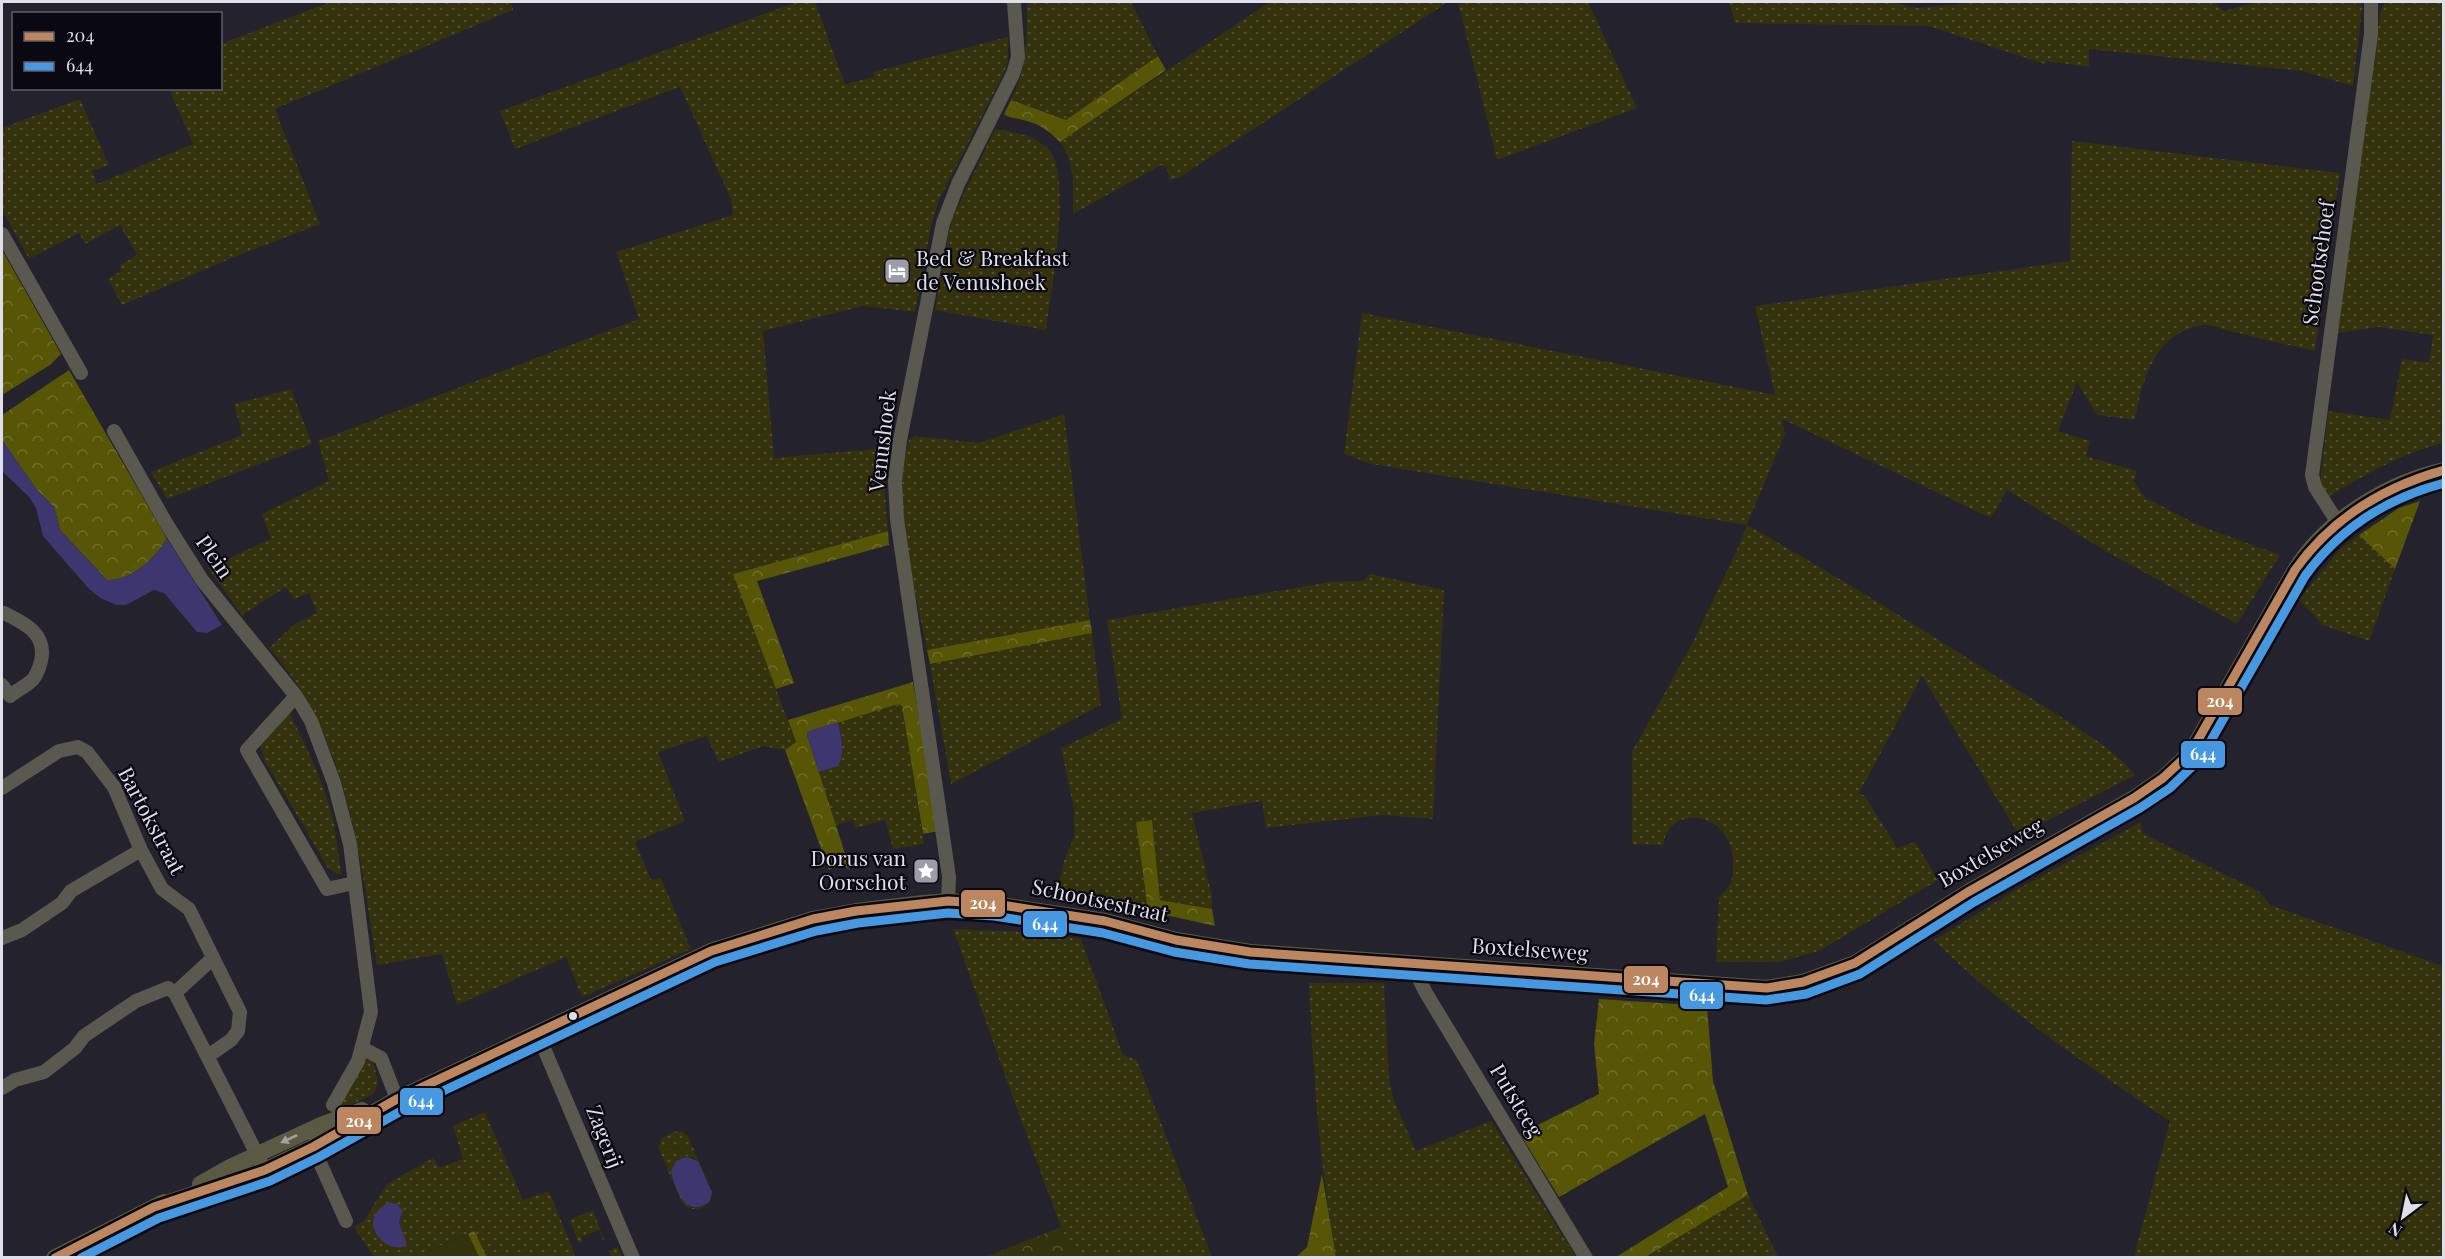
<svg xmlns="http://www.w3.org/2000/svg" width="2445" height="1259" font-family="'Playfair Display',serif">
	<defs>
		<pattern id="grass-dots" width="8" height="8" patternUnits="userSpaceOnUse" patternTransform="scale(1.5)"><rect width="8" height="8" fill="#33320c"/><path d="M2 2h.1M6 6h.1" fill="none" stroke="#504f30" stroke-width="1.8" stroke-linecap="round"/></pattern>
		<pattern id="forest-crowns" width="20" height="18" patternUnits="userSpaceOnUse" patternTransform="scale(1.5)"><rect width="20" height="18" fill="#575506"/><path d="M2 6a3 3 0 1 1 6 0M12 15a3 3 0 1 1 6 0" fill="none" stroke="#6f6d2a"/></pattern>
		<pattern id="park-crowns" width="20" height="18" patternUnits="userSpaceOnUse" patternTransform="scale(1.5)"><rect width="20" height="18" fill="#33320c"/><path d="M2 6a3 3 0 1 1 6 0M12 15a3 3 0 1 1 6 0" fill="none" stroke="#504f30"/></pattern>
	</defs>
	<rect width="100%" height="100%" fill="#23222d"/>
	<path fill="url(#grass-dots)" fill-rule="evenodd" d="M 330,2 L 511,2 L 513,10 L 275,109 L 320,224 L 239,255 L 122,305 L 108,279 L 121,271 L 119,266 L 137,255 L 120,225 L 85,244 L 79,233 L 29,259 L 2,210 L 2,128 L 80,99 L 109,165 L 92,171 L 97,184 L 193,144 L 169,89 L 220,88 L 221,44 Z
		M 797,2 L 815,2 L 845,84 L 874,77 L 873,72 L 1008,37 L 1008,61 L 1004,73 L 939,200 L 932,222 L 915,312 L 863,306 L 763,331 L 774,458 L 886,448 L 884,483 L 888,531 L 733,574 L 796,743 L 785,750 L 763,746 L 719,762 L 706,736 L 658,752 L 685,821 L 635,842 L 651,880 L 661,878 L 691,949 L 582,997 L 566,957 L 457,1005 L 442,954 L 377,965 C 360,856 347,734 269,648 L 296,623 L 317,613 L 309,593 L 294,599 L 286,587 L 242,615 L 208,568 L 271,539 L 262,514 L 329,481 L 318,441 L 639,319 L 616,252 L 733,215 L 731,199 L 680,87 L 515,149 L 500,111 Z
		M 1027,2 L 1131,2 L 1158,56 L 1066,120 L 1011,100 C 1027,69 1027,36 1027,2 Z
		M 1270,2 L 1448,2 L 1180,177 L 1169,180 L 1167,167 L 1161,165 L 1073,214 C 1073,190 1076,162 1060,142 Z
		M 1458,2 L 1588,2 L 1637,108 L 1497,160 Z
		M 1729,2 L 1891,2 L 1917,8 L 1979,2 L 2217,2 L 2220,8 L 2224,11 L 2256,2 L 2361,2 L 2362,9 L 2353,86 L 2302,71 L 2089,49 L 2089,67 L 2046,61 L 2045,64 L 1929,26 L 1735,23 Z
		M 2385,2 L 2443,2 L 2444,412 L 2441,428 L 2443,432 L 2443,443 C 2402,453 2365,475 2329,496 L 2326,496 L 2320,485 L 2328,411 L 2390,420 L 2402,359 L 2429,363 L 2433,335 L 2379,327 L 2338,333 L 2381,9 Z
		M 995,129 C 1015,132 1035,135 1049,150 C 1073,176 1050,294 1046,330 L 935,310 L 951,221 Z
		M 2072,141 L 2340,173 L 2315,351 C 2287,345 2258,338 2230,331 C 2222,329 2211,324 2203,325 C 2154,333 2143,379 2135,420 L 2097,415 L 2077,382 L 2058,431 L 2090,441 L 2086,456 L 2137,471 L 2134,480 L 2141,493 L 2146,498 L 2198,525 L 2280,555 L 2237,624 L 2097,546 L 2007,490 L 1991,518 L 1782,419 L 1785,434 L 1747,525 C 1843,579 1936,638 2029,697 C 2060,717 2113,746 2135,775 L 2019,835 L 1922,676 L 1859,793 L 1865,796 L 1897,848 L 1915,842 L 1938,880 L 1819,951 L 1779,962 L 1716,962 L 1719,897 C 1731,887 1733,880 1733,865 C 1735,812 1670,801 1663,845 L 1632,844 L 1632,752 L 1694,640 L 1736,552 L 1747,525 L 1371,464 L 1344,454 L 1362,313 L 1775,395 L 1755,306 L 2070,261 Z
		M 291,389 L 312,444 L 167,499 L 151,472 L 242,435 L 234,404 Z
		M 1064,414 L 1090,620 L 927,650 C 917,597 898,530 902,476 C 902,464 906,452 909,440 L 915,436 L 979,443 Z
		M 2359,535 L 2395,569 L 2369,641 L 2323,625 L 2299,600 L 2338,551 Z
		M 1370,574 L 1440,589 L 1444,591 L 1433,819 L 1383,815 L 1266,828 L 1262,801 L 1192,813 L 1212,896 L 1212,909 L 1160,900 L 1152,820 L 1136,822 L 1148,911 L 1058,890 L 1064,861 L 1074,837 L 1074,809 L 1061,748 L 1122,719 L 1107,620 L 1330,582 L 1363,581 Z
		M 1092,633 L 1101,705 L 951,784 L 930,664 Z
		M 898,704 L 902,706 L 924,844 L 893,849 L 885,820 L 856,828 L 853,820 L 836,825 L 819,772 L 838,766 L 843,744 L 838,722 Z
		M 289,712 C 307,748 325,784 334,824 C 337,841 338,858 342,874 L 337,874 L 328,868 L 265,761 L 260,746 Z
		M 2141,822 L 2142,833 L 2260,892 L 2270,905 L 2443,966 L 2443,1257 L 2134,1257 L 2170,1121 C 2088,1066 2004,1010 1934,940 L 2014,891 Z
		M 953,929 L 1030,932 L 1081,939 L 1123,1055 L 1137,1060 L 1212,1257 L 1075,1257 L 1061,1227 L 1016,1106 Z
		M 1309,983 L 1384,983 L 1389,1079 L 1394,1101 L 1416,1151 L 1491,1121 L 1576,1257 L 1336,1257 C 1320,1166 1313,1076 1309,983 Z
		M 372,1053 L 378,1084 L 373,1094 L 334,1113 L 366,1056 Z
		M 485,1112 L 523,1200 L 549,1191 L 576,1257 L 487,1257 L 474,1231 L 414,1257 L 374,1257 L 354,1227 L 364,1221 L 387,1184 L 433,1158 L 439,1168 L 463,1159 L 453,1126 ZM 390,1202 L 397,1204 L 402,1217 L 399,1222 L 407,1245 L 381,1207 Z
		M 676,1131 L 683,1132 L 688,1136 L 712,1192 C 713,1208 693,1215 682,1203 L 658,1147 L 662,1138 ZM 665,1146 L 690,1149 L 689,1154 L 665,1151 ZM 692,1157 L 698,1161 L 706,1205 L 691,1208 Z
		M 1748,1195 L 1778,1257 L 1646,1258 L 1740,1198 Z
		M 593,1210 L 608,1251 L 618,1247 L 622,1257 L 611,1257 L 599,1230 L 582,1237 L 583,1241 L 579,1243 L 569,1220 Z"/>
	<path fill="url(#forest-crowns)" d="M 1158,56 L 1166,70 L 1060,142 C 1051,133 1040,124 1027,121 C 1019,118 1010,119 1004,114 L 1011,100 L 1066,120 Z
		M 2,250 L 61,354 L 50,365 L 2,395 Z
		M 69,370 L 167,539 C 155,558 132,581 107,580 L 60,530 L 54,507 L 37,490 L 2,440 L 2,415 Z
		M 2420,501 L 2395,569 L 2359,535 L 2399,508 Z
		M 888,531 L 889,545 L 757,581 L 794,683 L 776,689 L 733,574 Z
		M 1090,620 L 1092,633 L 930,664 L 927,650 Z
		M 913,682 L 939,831 L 923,834 L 902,706 L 898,704 L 808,732 L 807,735 L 850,869 L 839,865 L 829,870 L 785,750 L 796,742 L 788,720 Z
		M 1152,820 L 1160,900 L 1212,909 L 1215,926 L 1148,911 L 1136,822 Z
		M 1599,999 L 1707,1006 L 1713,1081 L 1748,1195 L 1646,1257 L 1616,1257 L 1728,1187 L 1705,1114 L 1559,1197 L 1520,1134 L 1599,1094 L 1594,1044 Z
		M 1322,1174 L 1336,1257 L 1296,1257 L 1307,1247 Z
		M 474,1231 L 487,1257 L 479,1257 L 468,1234 Z"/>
	<path fill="url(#park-crowns)" d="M 1061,1227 L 1076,1257 L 985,1257 Z"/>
	<path fill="#33320c" d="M 665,1146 L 690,1149 L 689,1155 L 664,1151 Z
		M 468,1234 L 479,1257 L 414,1257 Z"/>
	<path fill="#3d366f" d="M 2,440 L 37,490 L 54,507 L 60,530 L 107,580 C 132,581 155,558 167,539 L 222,625 L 207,633 L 197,632 L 164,593 L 154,590 L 126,605 L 117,605 L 102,599 L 89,589 L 43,536 L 36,508 L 29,497 L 2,471 Z
		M 838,722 C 841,737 846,751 838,766 L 819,772 L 807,735 L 808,731 Z
		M 687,1157 L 698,1161 L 712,1193 L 709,1202 C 686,1219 675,1190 671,1171 L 676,1161 Z
		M 389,1202 L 397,1204 L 403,1211 L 399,1222 L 407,1244 C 393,1259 350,1223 389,1202 Z"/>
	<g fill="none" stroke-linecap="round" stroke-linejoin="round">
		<path stroke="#5a594f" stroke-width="14" d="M 2,234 L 81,373
			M 114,431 L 166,523 L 202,580 L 296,696 L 311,721 L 334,783 L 350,844 L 371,1012 L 358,1061 L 333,1105
			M 2338,523 L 2315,487 L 2312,475 L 2371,34 L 2371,2
			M 2,685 L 10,696 C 16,691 24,687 30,682 C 36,678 39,669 41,661 C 47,634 26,624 4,613
			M 296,696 L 247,750 L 327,889 L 354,883
			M 2,788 L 59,751 L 78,747 L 87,752 L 114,787 L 141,850 L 162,889 L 189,909 L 240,1012 L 238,1031 L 231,1040 L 208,1056
			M 948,901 L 949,877 L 897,519 L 895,481 L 900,440 L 943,223 L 958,184 L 1013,74 L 1018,57 L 1014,2
			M 2,938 L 22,930 L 62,903 L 71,891 L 141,850
			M 212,959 L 175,993 L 265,1170
			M 1415,965 L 1416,973 L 1426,993 L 1586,1258
			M 537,1032 L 633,1258
			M 362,1048 L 381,1058 L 397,1099
			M 2,1088 L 15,1080 L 44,1072 L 75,1048 L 84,1036 L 136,1001 L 168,988 L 175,993
			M 317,1138 L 313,1147 L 346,1221"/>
		<path stroke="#5a5a44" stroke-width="16" d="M 200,1184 L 230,1167 L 323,1124 L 362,1110
			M 154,1207 L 265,1170 L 313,1147 L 397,1099 L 711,951 L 813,919 L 856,911 L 924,903 L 948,901 L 995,904 L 1105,921 L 1176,940 L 1250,952 L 1767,988 L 1803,982 L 1855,963 L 1968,892 L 2134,798 L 2163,778 L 2191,752 L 2295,570 C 2326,520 2387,483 2444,470
			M 54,1258 L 164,1202"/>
		<defs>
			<path id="bus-1" d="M 55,1258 L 154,1207 L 265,1170 L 313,1147 L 397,1099 L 711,951 L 813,919 L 856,911 L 948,901 L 995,904 L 1105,921 L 1176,940 L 1250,952 L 1767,988 L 1803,982 L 1855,963 L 1968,892 L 2134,798 L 2163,778 L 2191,752 L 2295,570 C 2332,518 2383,487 2444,470"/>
			<path id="bus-2" d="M 81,1258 L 159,1218 L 270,1181 L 319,1157 L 403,1110 L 715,962 L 816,931 L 858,923 L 948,913 L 994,916 L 1103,933 L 1174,952 L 1249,964 L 1766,1000 L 1806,994 L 1860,974 L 1974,902 L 2140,808 L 2170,788 L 2201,758 L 2305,576 C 2340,528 2387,498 2444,483"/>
		</defs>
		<use href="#bus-1" stroke="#0a0911" stroke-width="14"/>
		<use href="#bus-2" stroke="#0a0911" stroke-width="14"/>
		<use href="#bus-1" stroke="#bb8660" stroke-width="9"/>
		<use href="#bus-2" stroke="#4699e1" stroke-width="9"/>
	</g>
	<defs><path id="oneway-solid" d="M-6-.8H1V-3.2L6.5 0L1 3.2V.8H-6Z" transform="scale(1.5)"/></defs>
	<use fill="#a3a3a0" href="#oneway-solid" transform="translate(289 1139) rotate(155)"/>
	<defs>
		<symbol id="hotel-square" viewBox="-11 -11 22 22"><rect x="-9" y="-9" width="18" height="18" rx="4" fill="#9d9ca8" stroke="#0a0911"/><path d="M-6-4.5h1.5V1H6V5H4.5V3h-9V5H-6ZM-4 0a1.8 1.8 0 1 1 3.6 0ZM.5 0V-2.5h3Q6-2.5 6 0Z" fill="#fff"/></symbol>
		<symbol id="sight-square" viewBox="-11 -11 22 22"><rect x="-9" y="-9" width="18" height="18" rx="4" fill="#9d9ca8" stroke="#0a0911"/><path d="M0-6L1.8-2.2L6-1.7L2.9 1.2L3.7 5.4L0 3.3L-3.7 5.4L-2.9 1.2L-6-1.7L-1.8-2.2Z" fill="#fff"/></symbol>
	</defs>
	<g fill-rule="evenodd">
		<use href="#hotel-square" x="882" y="256" width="30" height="30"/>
		<use href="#sight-square" x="911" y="856" width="30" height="30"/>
	</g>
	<circle fill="#dfdeeb" stroke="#0a0911" stroke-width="2" cx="573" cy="1016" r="5"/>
	<g text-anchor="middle" stroke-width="4.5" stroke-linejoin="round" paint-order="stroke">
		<g font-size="21" fill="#dfdeeb" stroke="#0a0911" text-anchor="start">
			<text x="916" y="266">Bed &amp; Breakfast<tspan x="916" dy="24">de Venushoek</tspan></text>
			<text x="906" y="866" text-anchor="end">Dorus van<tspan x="906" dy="24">Oorschot</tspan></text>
		</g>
		<g font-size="21" fill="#dfdeeb" stroke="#0a0911">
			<text transform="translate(2319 263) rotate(-82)" y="7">Schootsehoef</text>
			<text transform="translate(883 441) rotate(-83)" y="7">Venushoek</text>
			<text transform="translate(214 557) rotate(55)" y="7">Plein</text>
			<text transform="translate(151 821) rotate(62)" y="7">Bartokstraat</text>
			<text transform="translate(1991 853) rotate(-30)" y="7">Boxtelseweg</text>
			<text transform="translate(1100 901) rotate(12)" y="7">Schootsestraat</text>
			<text transform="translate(1530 950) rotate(4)" y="7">Boxtelseweg</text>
			<text transform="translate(1516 1101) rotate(59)" y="7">Putsteeg</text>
			<text transform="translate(604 1137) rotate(69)" y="7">Zagerij</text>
		</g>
	</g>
	<g stroke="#0a0911" stroke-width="2">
		<rect x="2197" y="687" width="46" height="29" rx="6" fill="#bb8660"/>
		<rect x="2180" y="740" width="46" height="29" rx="6" fill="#4699e1"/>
		<rect x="960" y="889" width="46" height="29" rx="6" fill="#bb8660"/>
		<rect x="1022" y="910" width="46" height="28" rx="6" fill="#4699e1"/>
		<rect x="1623" y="965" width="46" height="29" rx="6" fill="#bb8660"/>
		<rect x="1679" y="981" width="45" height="29" rx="6" fill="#4699e1"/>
		<rect x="399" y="1087" width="45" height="29" rx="6" fill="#4699e1"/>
		<rect x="336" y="1106" width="46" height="29" rx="6" fill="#bb8660"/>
	</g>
	<g font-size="16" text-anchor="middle" font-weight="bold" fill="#fff">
		<text x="2220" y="707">204</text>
		<text x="2203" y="760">644</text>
		<text x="983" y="909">204</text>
		<text x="1045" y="930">644</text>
		<text x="1646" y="985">204</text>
		<text x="1702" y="1001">644</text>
		<text x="421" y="1107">644</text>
		<text x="359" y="1127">204</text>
	</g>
	<rect width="2445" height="1259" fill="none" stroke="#dfdeeb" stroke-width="6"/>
	<rect x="12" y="12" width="210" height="78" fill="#0a0911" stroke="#5f5e68" stroke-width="1.5"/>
	<rect x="24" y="32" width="30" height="9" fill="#bb8660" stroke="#5f5e68" stroke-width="1.5"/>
	<text x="66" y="42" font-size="18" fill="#dfdeeb">204</text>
	<rect x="24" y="62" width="30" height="9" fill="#4699e1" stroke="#5f5e68" stroke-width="1.5"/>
	<text x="66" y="72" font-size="18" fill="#dfdeeb">644</text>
	<g transform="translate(2403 1217) rotate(212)" stroke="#0a0911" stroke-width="4.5" paint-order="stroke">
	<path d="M0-4.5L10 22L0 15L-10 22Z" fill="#dfdeeb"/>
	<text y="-9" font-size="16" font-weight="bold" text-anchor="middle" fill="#dfdeeb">N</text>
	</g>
</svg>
